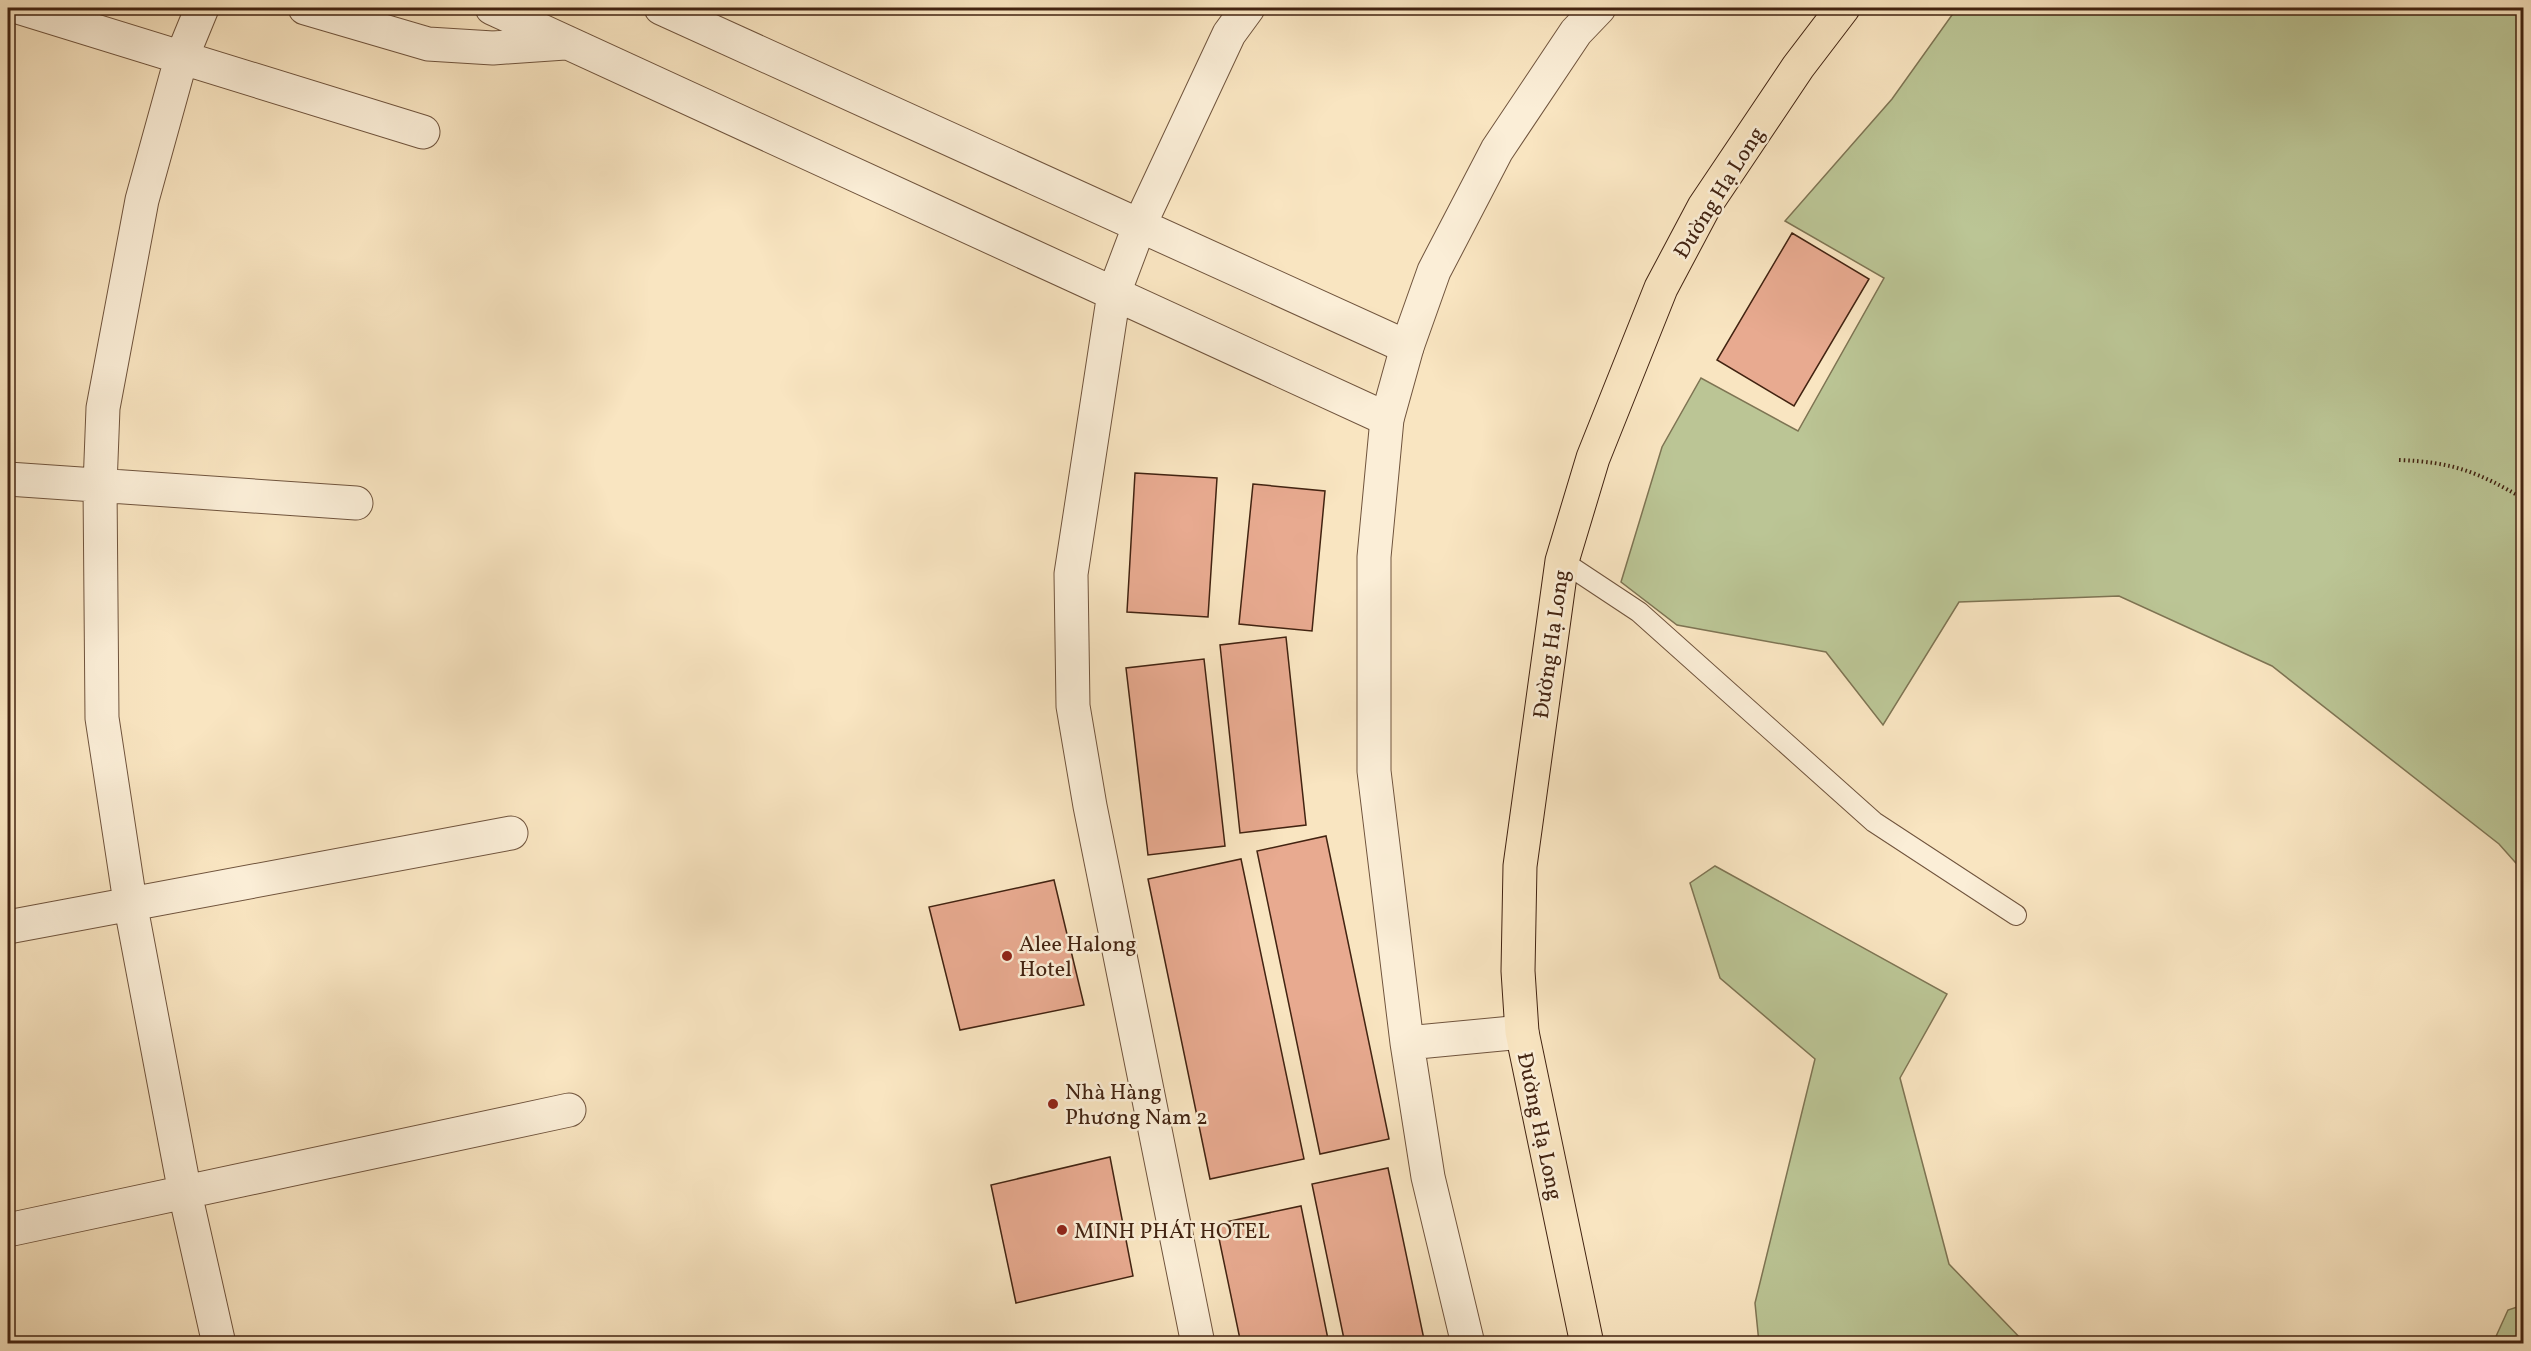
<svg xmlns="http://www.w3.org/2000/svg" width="2531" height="1351" font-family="Vollkorn,serif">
	<rect width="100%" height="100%" fill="#f9e5c1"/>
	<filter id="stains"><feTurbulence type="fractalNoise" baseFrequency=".00333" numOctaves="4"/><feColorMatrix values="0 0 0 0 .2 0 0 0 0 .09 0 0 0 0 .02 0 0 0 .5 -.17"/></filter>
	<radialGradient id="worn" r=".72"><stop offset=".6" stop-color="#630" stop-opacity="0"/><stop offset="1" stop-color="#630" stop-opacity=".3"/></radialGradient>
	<path fill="#bbc595" stroke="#7e7453" stroke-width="1.5" d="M 1957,8 L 2523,8 L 2523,871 L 2499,844 L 2272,666 L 2119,596 L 1959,602 L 1883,725 L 1826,652 L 1677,625 L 1621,582 L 1662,447 L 1701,378 L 1798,431 L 1884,278 L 1785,221 L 1892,99 Z
		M 1715,866 L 1947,994 L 1900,1078 L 1949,1264 L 2025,1343 L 1759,1343 L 1755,1303 L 1815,1059 L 1720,978 L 1690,883 Z
		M 2523,1305 L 2523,1343 L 2493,1343 L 2508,1310 Z"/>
	<path fill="#e8aa90" stroke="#422311" stroke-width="1.5" d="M 1792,233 L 1869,279 L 1794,406 L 1717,360 Z
		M 1135,473 L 1217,478 L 1208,617 L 1127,612 Z
		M 1253,484 L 1325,491 L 1312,631 L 1239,624 Z
		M 1286,637 L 1306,825 L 1240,833 L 1220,645 Z
		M 1204,659 L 1225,846 L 1148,855 L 1126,668 Z
		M 1326,836 L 1389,1139 L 1320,1154 L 1257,851 Z
		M 1241,859 L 1304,1159 L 1210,1179 L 1148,879 Z
		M 1054,880 L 1084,1005 L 960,1030 L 929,907 Z
		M 1110,1157 L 1133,1276 L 1016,1303 L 991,1185 Z
		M 1388,1168 L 1425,1344 L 1345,1344 L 1312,1184 Z
		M 1301,1206 L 1329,1344 L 1241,1344 L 1216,1224 Z"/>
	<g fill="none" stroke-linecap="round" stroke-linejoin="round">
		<defs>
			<path id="service" d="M 1562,561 L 1639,612 L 1874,822 L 2016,915"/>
			<path id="minor" d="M 21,8 L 423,132
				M 202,8 L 181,59 L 142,200 L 103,408 L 100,486 L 102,718 L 130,902 L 185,1193 L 219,1344
				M 305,8 L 428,44 L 493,48 L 565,43
				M 492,8 L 1387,419
				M 661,8 L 1407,347
				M 8,479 L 356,503
				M 8,927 L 511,833
				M 8,1230 L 569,1110
				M 1198,1344 L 1090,806 L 1073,706 L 1071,574 L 1114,293 L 1140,224 L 1229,34 L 1248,8"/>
			<path id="tertiary" d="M 1407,1043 L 1522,1032
				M 1468,1344 L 1428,1177 L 1407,1043 L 1374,771 L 1374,557 L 1387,419 L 1407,347 L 1434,271 L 1497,150 L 1576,32 L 1599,8"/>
			<path id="primary" d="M 1587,1344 L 1522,1032 L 1518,971 L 1520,866 L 1562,561 L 1593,458 L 1661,288 L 1704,207 L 1798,67 L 1843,8"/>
		</defs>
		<use href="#service" stroke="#70543d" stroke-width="22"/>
		<use href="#minor" stroke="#70543d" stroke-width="35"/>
		<use href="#tertiary" stroke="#70543d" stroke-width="35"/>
		<use href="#primary" stroke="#422311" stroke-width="35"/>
		<path stroke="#422311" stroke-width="4" stroke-dasharray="1.5 3" stroke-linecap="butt" d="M 2399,460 C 2453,462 2478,472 2524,499"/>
		<use href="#service" stroke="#fbeed7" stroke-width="20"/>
		<use href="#minor" stroke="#fbeed7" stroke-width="33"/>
		<use href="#tertiary" stroke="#fbeed7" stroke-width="33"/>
		<use href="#primary" stroke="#f9e5c1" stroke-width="33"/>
	</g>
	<g fill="#8f2418" stroke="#fbeed7" stroke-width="2">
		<circle cx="1007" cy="956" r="6"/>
		<circle cx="1053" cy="1104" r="6"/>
		<circle cx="1062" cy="1230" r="6"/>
	</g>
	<g text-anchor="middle" stroke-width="5" stroke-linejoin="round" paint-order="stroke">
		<g font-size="22" fill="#422311" stroke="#fbeed7">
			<text transform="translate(1718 192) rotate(-58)" y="8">Đường Hạ Long</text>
			<text transform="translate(1550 644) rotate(-82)" y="8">Đường Hạ Long</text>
			<text transform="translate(1541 1126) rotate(78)" y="8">Đường Hạ Long</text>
		</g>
		<g font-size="22" fill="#422311" stroke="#fbeed7" text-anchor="start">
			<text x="1019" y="951">Alee Halong<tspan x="1019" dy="25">Hotel</tspan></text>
			<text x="1065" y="1099">Nhà Hàng<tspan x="1065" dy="25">Phương Nam 2</tspan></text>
			<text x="1074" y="1238">MINH PHÁT HOTEL</text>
		</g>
	</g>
	<rect width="2531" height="1351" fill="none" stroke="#f9e5c1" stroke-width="30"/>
	<rect x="9" y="9" width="2513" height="1333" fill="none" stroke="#422311" stroke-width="3"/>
	<rect x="15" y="15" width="2501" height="1321" fill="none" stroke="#422311" stroke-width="1.5"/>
	<rect width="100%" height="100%" filter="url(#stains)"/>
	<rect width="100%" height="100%" fill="url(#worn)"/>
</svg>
